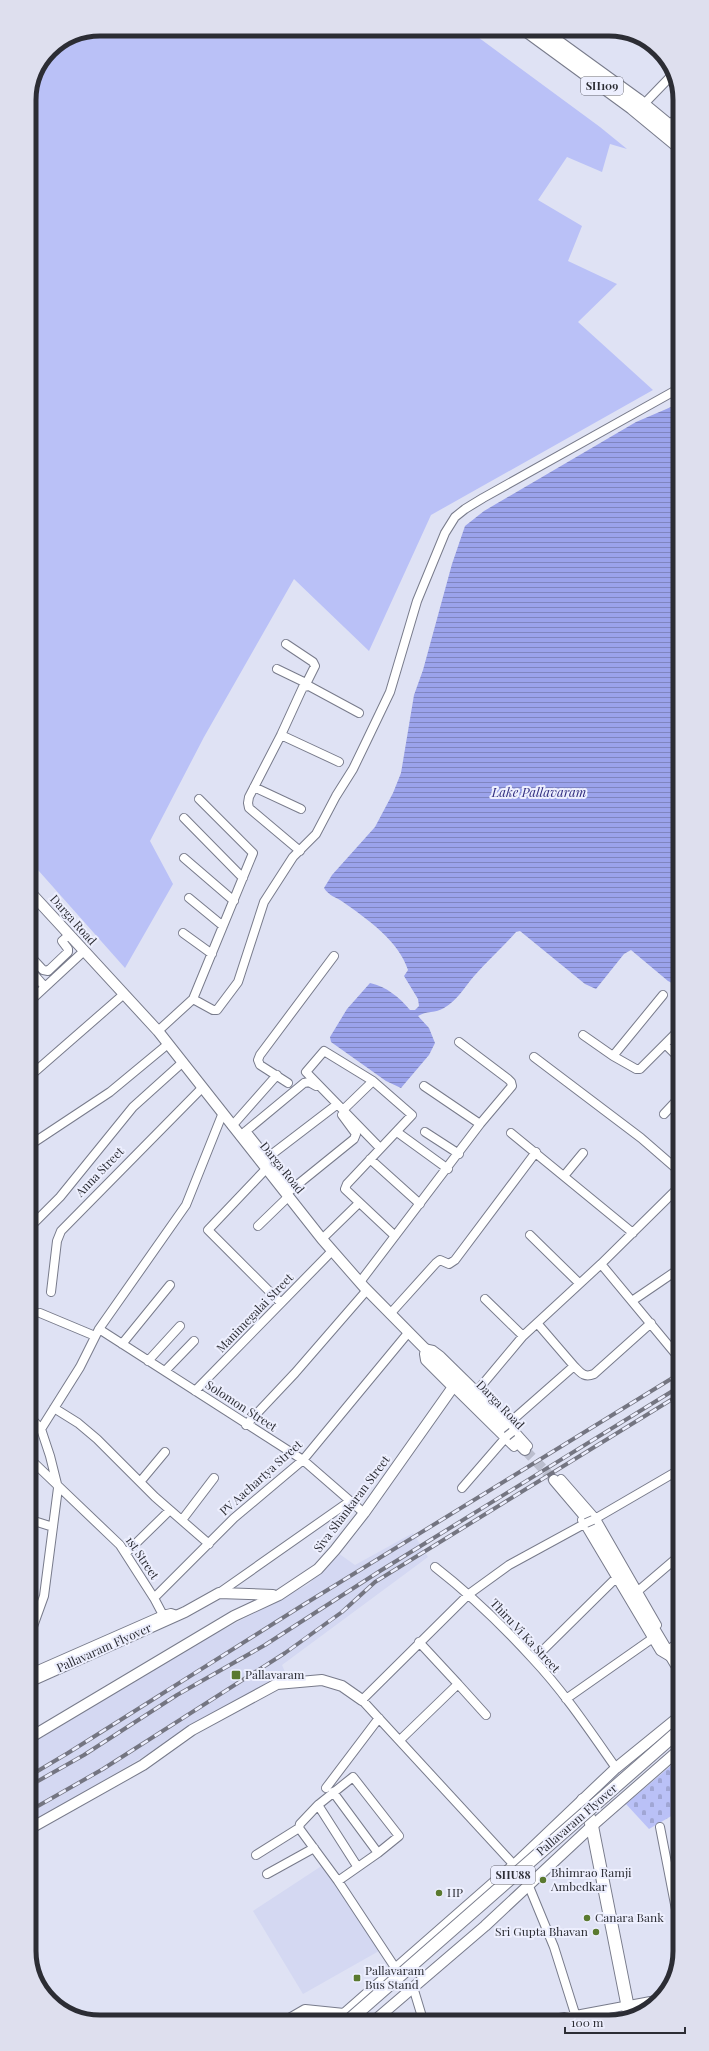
<svg xmlns="http://www.w3.org/2000/svg" width="709" height="2051" font-family="'Playfair Display',serif">
	<defs>
		<pattern id="cemetery-stones" width="16" height="16" patternUnits="userSpaceOnUse"><rect width="16" height="16" fill="#bac1f7"/><path d="M2 7V4a2 2 0 0 1 4 0v3zM10 15v-3a2 2 0 0 1 4 0v3z" fill="#a0a6d4"/></pattern>
		<pattern id="water-rules" width="6" height="5" patternUnits="userSpaceOnUse"><rect width="6" height="5" fill="#9ba3eb"/><path d="M0 2.5h6" fill="none" stroke="#7f85bf"/></pattern>
	</defs>
	<rect width="100%" height="100%" fill="#dfe2f4"/>
	<path fill="#d4d8f2" d="M 413,1533 L 428,1557 L 282,1665 L 285,1672 L 31,1824 L 31,1744 L 196,1644 L 309,1584 L 338,1553 L 355,1565 Z
		M 323,1865 L 379,1951 L 303,1994 L 253,1911 Z"/>
	<path fill="#bac1f7" d="M 100,29 L 467,29 L 600,127 L 627,149 L 610,144 L 602,172 L 567,157 L 538,200 L 582,226 L 568,261 L 617,284 L 578,322 L 653,390 L 431,515 L 369,651 L 294,579 L 204,737 L 150,841 L 173,884 L 125,968 L 30,861 L 29,95 L 50,50 L 73,34 Z"/>
	<path fill="url(#cemetery-stones)" d="M 680,1758 L 680,1811 L 649,1829 L 626,1804 Z"/>
	<path fill="url(#water-rules)" d="M 678,404 L 679,983 L 676,985 L 668,981 L 631,950 L 624,954 L 596,989 L 585,984 L 520,931 L 516,932 C 503,947 488,960 475,975 C 465,986 458,1000 444,1008 C 436,1013 426,1011 418,1016 L 429,1028 L 435,1043 L 429,1055 L 401,1088 L 386,1081 L 331,1042 L 330,1037 L 347,1009 L 370,983 C 387,987 399,997 410,1010 L 415,1010 L 419,1006 L 418,999 L 404,976 L 408,970 C 399,941 367,919 343,902 C 336,897 329,896 324,888 L 332,875 L 375,827 L 393,793 L 401,773 L 414,695 L 423,670 L 452,564 L 465,526 L 484,511 L 636,422 Z"/>
	<g fill="none" stroke-linecap="round" stroke-linejoin="round">
		<path stroke="#bbbece" stroke-width="10" stroke-dasharray="10 5" stroke-linecap="butt" d="M 525,1450 L 554,1480"/>
		<defs>
			<path id="minor" d="M 643,105 L 673,74
				M 669,126 L 678,116
				M 286,644 L 313,662 L 315,666 L 305,686
				M 277,669 L 306,683
				M 281,735 L 339,762
				M 254,787 L 301,809
				M 184,818 L 243,878
				M 300,851 L 249,808 L 248,803 L 249,797 L 281,735 L 303,687 L 309,686 L 359,713
				M 184,858 L 234,901
				M 189,898 L 223,926
				M 30,908 L 39,902
				M 183,933 L 212,954
				M 30,956 L 43,970 L 48,971 L 68,952 L 68,949 L 62,941 L 69,935
				M 30,970 L 45,987
				M 663,995 L 613,1056 L 636,1069 L 640,1069 L 665,1044 L 679,1058
				M 193,999 L 253,853 L 199,799
				M 30,1001 L 84,951
				M 158,1031 L 193,999 L 213,1010 L 217,1010 L 238,982 L 264,902 L 293,857 L 316,834 L 336,796 L 353,769 L 367,740 L 390,692 L 417,601 L 445,533 L 455,517 L 465,509 L 483,498 L 678,389
				M 583,1035 L 613,1056
				M 665,1044 L 679,1030
				M 534,1057 L 641,1138 L 679,1171
				M 30,1076 L 124,994
				M 288,1083 L 260,1065 L 258,1060 L 260,1055 L 334,956
				M 424,1086 L 480,1124
				M 343,1110 L 373,1081
				M 664,1114 L 679,1098
				M 232,1126 L 277,1075
				M 246,1131 L 292,1189
				M 397,1132 L 448,1169
				M 425,1132 L 459,1154
				M 511,1133 L 633,1233
				M 240,1136 L 304,1083 L 309,1082 L 316,1086
				M 30,1145 L 110,1092 L 168,1044
				M 380,1148 L 306,1072 L 324,1051 L 373,1081 L 412,1115 L 347,1184 L 345,1189 L 395,1236
				M 267,1158 L 335,1106
				M 370,1159 L 420,1204
				M 266,1169 L 208,1230 L 281,1303
				M 564,1176 L 583,1153
				M 286,1194 L 354,1139 L 356,1134 L 342,1115
				M 258,1226 L 288,1197
				M 30,1227 L 60,1197 L 133,1107 L 183,1062
				M 530,1235 L 579,1283
				M 322,1239 L 359,1203
				M 601,1264 L 679,1358
				M 360,1282 L 480,1124 L 512,1086 L 511,1082 L 508,1079 L 459,1042
				M 51,1292 L 57,1241 L 61,1231 L 202,1088
				M 485,1299 L 523,1336
				M 632,1301 L 679,1269
				M 40,1313 L 95,1336
				M 390,1314 L 436,1263 L 440,1260 L 449,1264 L 455,1260 L 536,1152
				M 537,1323 L 574,1366
				M 99,1329 L 303,1460 L 364,1513
				M 122,1344 L 170,1285
				M 424,1348 L 433,1350 L 441,1356 L 491,1405 L 528,1446
				M 148,1361 L 180,1326
				M 165,1371 L 194,1341
				M 453,1387 L 514,1447
				M 195,1391 L 332,1251
				M 477,1391 L 523,1336 L 601,1264 L 679,1187
				M 54,1408 L 78,1423 L 97,1439 L 155,1497 L 209,1544
				M 31,1418 L 41,1429 L 50,1456 L 58,1488 L 44,1596 L 31,1632
				M 508,1424 L 574,1366 C 581,1373 584,1378 594,1374 L 651,1323
				M 246,1425 L 295,1373 L 367,1290
				M 41,1429 L 80,1367 L 99,1329 L 186,1205 L 222,1115
				M 31,1460 L 120,1545 L 154,1598 L 163,1615
				M 561,1479 L 596,1519 L 657,1625
				M 140,1482 L 165,1452
				M 462,1488 L 507,1436
				M 31,1520 L 53,1527
				M 182,1520 L 214,1478
				M 582,1520 L 660,1651 L 670,1657
				M 593,1520 L 679,1470
				M 126,1553 L 170,1510
				M 435,1567 C 471,1595 503,1626 533,1659 C 564,1692 590,1731 616,1768
				M 638,1591 L 679,1556
				M 219,1593 L 350,1501
				M 154,1598 L 234,1518 L 303,1460 L 408,1333
				M 671,1648 L 680,1641
				M 534,1659 L 616,1578
				M 31,1673 L 163,1615 L 171,1613 L 177,1615
				M 458,1684 L 486,1715
				M 566,1699 L 653,1638
				M 400,1740 L 458,1684 L 419,1642
				M 326,1788 L 379,1718
				M 333,1792 L 378,1853 L 338,1881
				M 660,1827 L 680,1930
				M 299,1828 L 338,1881 L 396,1969
				M 256,1855 L 299,1828 L 300,1824 L 318,1805
				M 514,1865 L 362,1700 L 469,1594 L 509,1565 L 586,1523
				M 357,1866 L 318,1805 L 353,1777 L 399,1836 L 378,1853
				M 267,1874 L 314,1848
				M 528,1884 L 554,1947 L 577,2020
				M 413,1987 L 423,2020
				M 549,2020 L 656,2000"/>
			<path id="tertiary" d="M 30,892 L 158,1031 L 322,1239 L 364,1287 L 525,1450
				M 554,1480 L 593,1526 L 680,1672
				M 31,1681 L 185,1612 L 219,1593 L 273,1595
				M 31,1737 L 234,1616 L 279,1595 L 318,1569 L 335,1550 L 364,1513 L 453,1387 L 426,1360 L 425,1354
				M 31,1828 L 143,1765 L 192,1730 L 277,1684 L 322,1680 L 342,1686 L 362,1700
				M 286,2021 L 305,2010 L 344,2014 L 347,2017
				M 336,2021 L 514,1865 L 616,1768 L 680,1716
				M 374,2021 L 485,1926 L 592,1826 L 680,1749"/>
			<path id="primary" d="M 524,29 L 632,108 L 678,146
				M 540,29 L 638,100 L 678,133
				M 583,1800 L 592,1826 L 630,2018"/>
		</defs>
		<use href="#minor" stroke="#787b8b" stroke-width="10"/>
		<use href="#tertiary" stroke="#787b8b" stroke-width="12"/>
		<use href="#primary" stroke="#787b8b" stroke-width="14"/>
		<use href="#minor" stroke="#fff" stroke-width="8"/>
		<use href="#tertiary" stroke="#fff" stroke-width="10"/>
		<use href="#primary" stroke="#fff" stroke-width="12"/>
		<defs>
			<path id="rail" d="M 31,1775 L 68,1753 L 303,1605 L 679,1374
				M 31,1785 L 84,1755 L 177,1695 L 265,1645 L 380,1571 L 679,1387
				M 31,1810 L 103,1769 L 285,1653 L 342,1612 L 375,1582 L 679,1395"/>
		</defs>
		<use href="#rail" stroke="#747581" stroke-width="4"/>
		<use href="#rail" stroke="#edeffe" stroke-width="2.5" stroke-dasharray="8" stroke-linecap="butt"/>
		<defs>
			<path id="minor-bridge" d="M 507,1436 L 512,1432
				M 586,1523 L 593,1520"/>
			<path id="primary-bridge" d="M 348,2021 L 680,1730"/>
		</defs>
		<use href="#minor-bridge" stroke="#787b8b" stroke-width="10" stroke-linecap="butt"/>
		<use href="#primary-bridge" stroke="#787b8b" stroke-width="14" stroke-linecap="butt"/>
		<use href="#minor-bridge" stroke="#fff" stroke-width="8"/>
		<use href="#primary-bridge" stroke="#fff" stroke-width="12"/>
	</g>
	<g fill="#5a792f" stroke="#edeffe" stroke-width="1.5">
		<rect x="231" y="1670" width="10" height="10" rx="2"/>
		<circle cx="543" cy="1880" r="4"/>
		<circle cx="439" cy="1893" r="4"/>
		<circle cx="587" cy="1918" r="4"/>
		<circle cx="596" cy="1932" r="4"/>
		<rect x="353" y="1974" width="8" height="8" rx="2"/>
	</g>
	<g text-anchor="middle" stroke-width="4" stroke-linejoin="round" paint-order="stroke">
		<g fill="#edeffe" stroke="#666771" stroke-width="1">
			<rect x="581" y="77" width="42" height="18" rx="3"/>
			<rect x="491" y="1866" width="44" height="18" rx="3"/>
		</g>
		<g font-size="11" font-weight="bold" fill="#2c2d34">
			<text x="602" y="90">SH109</text>
			<text x="513" y="1879">SHU88</text>
		</g>
		<g font-size="12" fill="#2c2d34" stroke="#edeffe">
			<text transform="translate(73 920) rotate(48)" y="4">Darga Road</text>
			<text transform="translate(282 1168) rotate(51)" y="4">Darga Road</text>
			<text transform="translate(100 1172) rotate(-46)" y="4">Anna Street</text>
			<text transform="translate(255 1313) rotate(-46)" y="4">Manimegalai Street</text>
			<text transform="translate(500 1405) rotate(46)" y="4">Darga Road</text>
			<text transform="translate(241 1406) rotate(33)" y="4">Solomon Street</text>
			<text transform="translate(261 1478) rotate(-42)" y="4">PV Aachartya Street</text>
			<text transform="translate(352 1504) rotate(-53)" y="4">Siva Shankaran Street</text>
			<text transform="translate(142 1558) rotate(56)" y="4">1st Street</text>
			<text transform="translate(525 1636) rotate(47)" y="4">Thiru Vi Ka Street</text>
			<text transform="translate(104 1648) rotate(-24)" y="4">Pallavaram Flyover</text>
			<text transform="translate(577 1820) rotate(-41)" y="4">Pallavaram Flyover</text>
		</g>
		<g font-size="12" fill="#2c2d34" stroke="#edeffe" text-anchor="start">
			<text x="245" y="1679">Pallavaram</text>
			<text x="551" y="1877">Bhimrao Ramji<tspan x="551" dy="14">Ambedkar</tspan></text>
			<text x="447" y="1897">HP</text>
			<text x="595" y="1922">Canara Bank</text>
			<text x="588" y="1936" text-anchor="end">Sri Gupta Bhavan</text>
			<text x="365" y="1975">Pallavaram<tspan x="365" dy="14">Bus Stand</tspan></text>
		</g>
		<g font-size="13" font-style="italic" fill="#322f81" stroke="#edeffe">
			<text x="539" y="797">Lake Pallavaram</text>
		</g>
	</g>
	<path d="M0 0H709V2051H0ZM100 36H609A64 64 0 0 1 673 100V1951A64 64 0 0 1 609 2015H100A64 64 0 0 1 36 1951V100A64 64 0 0 1 100 36Z" fill="#dedfee" fill-rule="evenodd"/>
	<path fill="none" stroke="#2c2d34" stroke-width="5" d="M100 36H609A64 64 0 0 1 673 100V1951A64 64 0 0 1 609 2015H100A64 64 0 0 1 36 1951V100A64 64 0 0 1 100 36Z"/>
	<path d="M565 2027v6h120v-6" fill="none" stroke="#2c2d34" stroke-width="2"/>
	<text x="571" y="2027" font-size="12" fill="#2c2d34" stroke="#edeffe" stroke-width="3" paint-order="stroke">100 m</text>
</svg>
